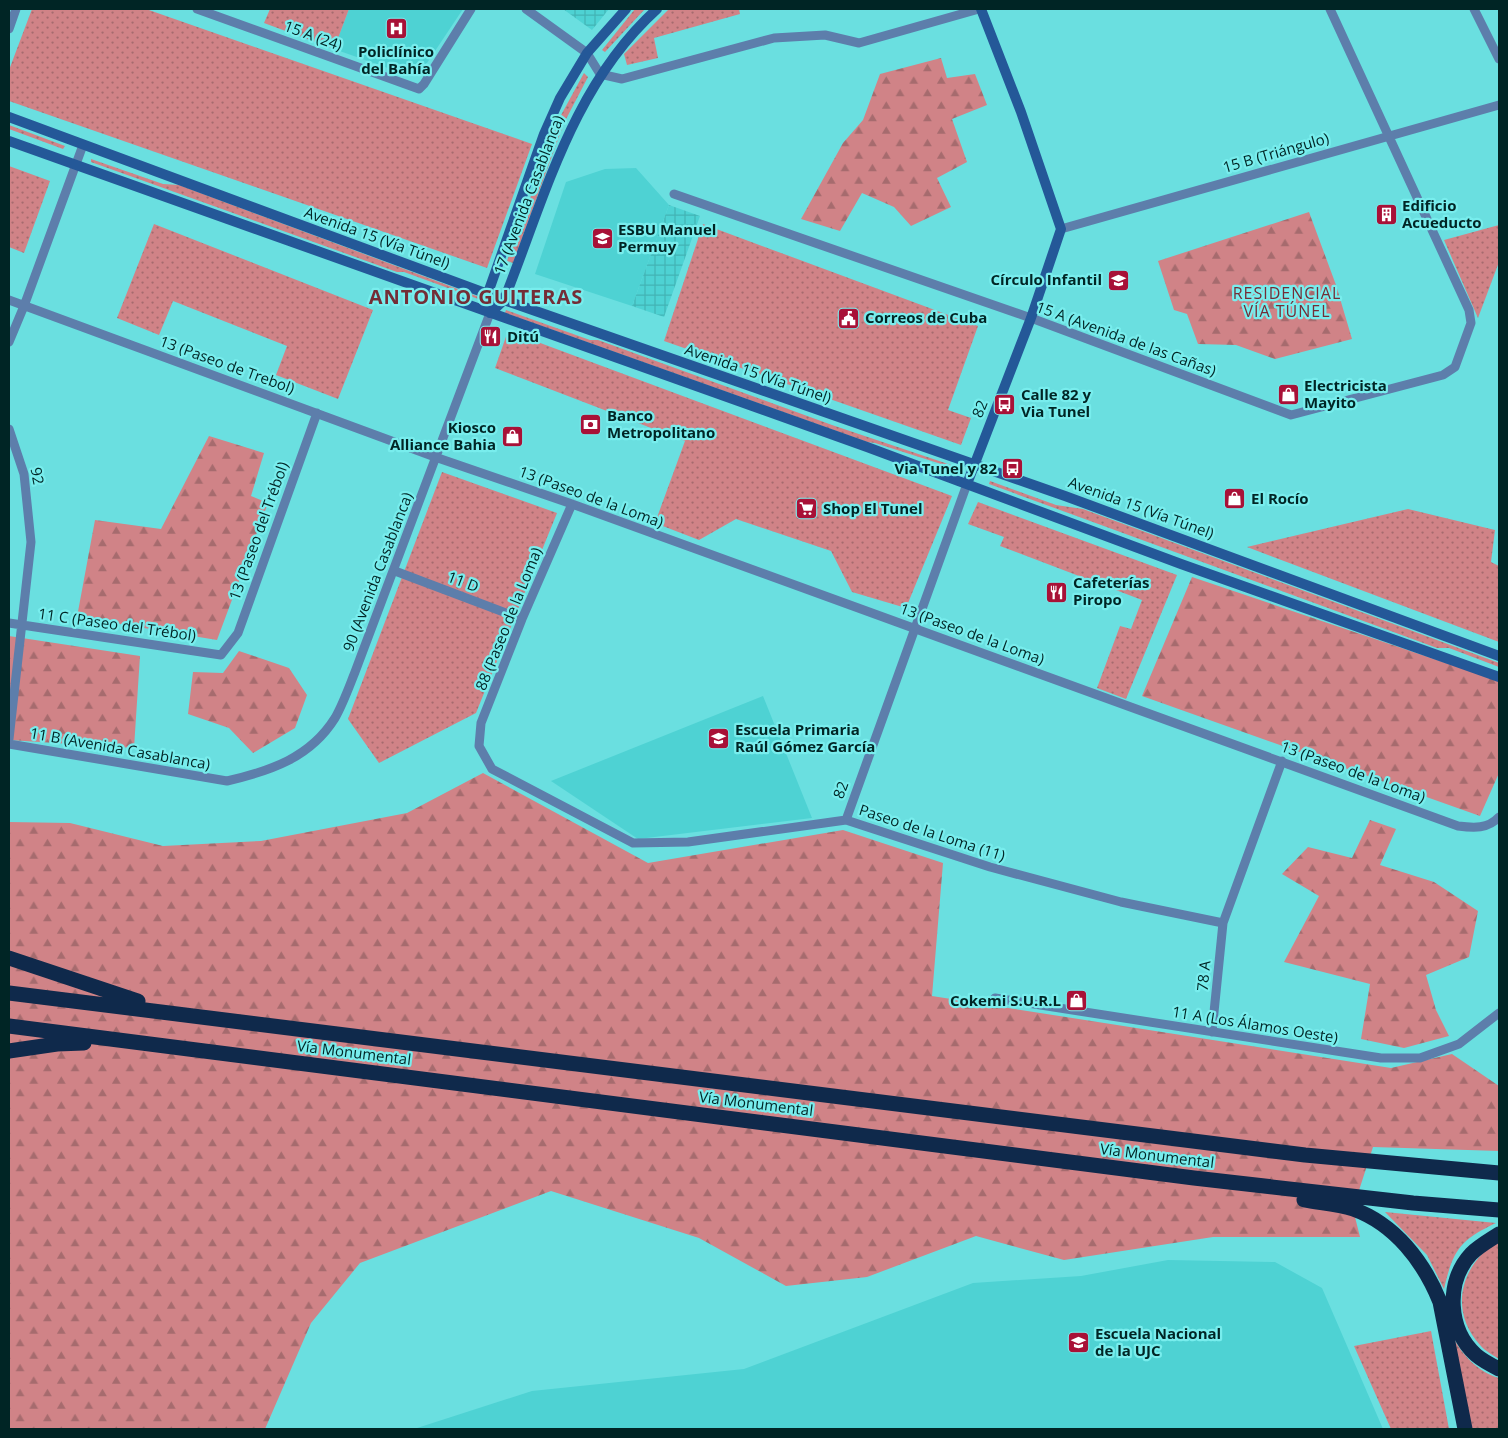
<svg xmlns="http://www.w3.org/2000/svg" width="1508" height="1438" font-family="'Open Sans',sans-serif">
	<defs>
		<pattern id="industrial-grid" width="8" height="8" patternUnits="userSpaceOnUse" patternTransform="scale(1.25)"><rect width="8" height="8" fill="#4ed2d3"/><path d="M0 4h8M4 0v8" fill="none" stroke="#42b4b5"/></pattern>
		<pattern id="green-dots" width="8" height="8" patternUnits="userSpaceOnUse" patternTransform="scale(1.25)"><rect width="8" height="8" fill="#d08387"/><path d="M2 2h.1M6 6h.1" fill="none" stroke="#a66b6e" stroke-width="1.8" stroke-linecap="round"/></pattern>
		<pattern id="forest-firs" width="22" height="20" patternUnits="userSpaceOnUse" patternTransform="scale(1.25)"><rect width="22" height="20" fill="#d08387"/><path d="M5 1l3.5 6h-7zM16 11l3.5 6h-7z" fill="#a66b6e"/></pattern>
	</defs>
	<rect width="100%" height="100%" fill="#6adfe0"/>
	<path fill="#4ed2d3" d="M 349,9 L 463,9 L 427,63 L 415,72 L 402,73 L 334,49 Z
		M 636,168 L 669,205 L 632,306 L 535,274 L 566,182 L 605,169 Z
		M 763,696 L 812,818 L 638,839 L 551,781 Z
		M 1168,1260 L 1275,1262 L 1322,1288 L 1383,1429 L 414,1429 L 532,1391 L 744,1369 L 973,1283 L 1081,1276 Z"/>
	<path fill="url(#industrial-grid)" d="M 563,9 L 609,9 L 592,30 Z
		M 669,205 L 700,216 L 664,317 L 632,306 Z"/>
	<path fill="url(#green-dots)" d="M 32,9 L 146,9 L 532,144 L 487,268 L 9,101 L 9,70 Z
		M 270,9 L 349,9 L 334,49 L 264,23 Z
		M 635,9 L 645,9 L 605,52 L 602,50 Z
		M 669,9 L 739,9 L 740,14 L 654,38 L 658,58 L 627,65 L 624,54 Z
		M 584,73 L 588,77 L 564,123 L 513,263 L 507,261 L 560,117 Z
		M 9,125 L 65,146 L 63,149 L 9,129 Z
		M 91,159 L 163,184 L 179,185 L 482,298 L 481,300 L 404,272 L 397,272 L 91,162 Z
		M 9,166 L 50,181 L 24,253 L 9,247 Z
		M 154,224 L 373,310 L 338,399 L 276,375 L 287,346 L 173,301 L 159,335 L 117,318 Z
		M 703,224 L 978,326 L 948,410 L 971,418 L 961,445 L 664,341 Z
		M 1499,225 L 1499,262 L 1478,318 L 1444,240 Z
		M 506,310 L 590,340 L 598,340 L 832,425 L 960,468 L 960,470 L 875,443 L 867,442 L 505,313 Z
		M 508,331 L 952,496 L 906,608 L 852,592 L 831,551 L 736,519 L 699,540 L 655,523 L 685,441 L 495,368 Z
		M 442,472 L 557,513 L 476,713 L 379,763 L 348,719 Z
		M 990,481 L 1056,505 L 1083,509 L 1499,663 L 1499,667 L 1449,648 L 1437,648 L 989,484 Z
		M 978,502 L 1177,575 L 1126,699 L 1097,688 L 1120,626 L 1131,629 L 1142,600 L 1000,546 L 1004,537 L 968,524 Z
		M 1408,509 L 1495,530 L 1491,562 L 1499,566 L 1499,642 L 1247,547 Z
		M 1385,1212 L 1496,1223 C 1460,1240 1453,1250 1444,1289 L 1427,1255 Z
		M 1499,1240 L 1499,1359 C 1493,1355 1485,1351 1480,1345 C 1448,1310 1461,1264 1499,1240 Z
		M 1431,1331 L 1449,1429 L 1391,1429 L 1354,1346 Z
		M 1452,1335 C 1461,1354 1478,1372 1499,1378 L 1499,1429 L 1471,1429 Z"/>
	<path fill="url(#forest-firs)" d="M 941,58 L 947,78 L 975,74 L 987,105 L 952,119 L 967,162 L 937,178 L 951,207 L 911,226 L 894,207 L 862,193 L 840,231 L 801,219 L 843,143 L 863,120 L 880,74 Z
		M 1309,212 L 1336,285 L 1352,339 L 1275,359 L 1236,345 L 1198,344 L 1187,314 L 1174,310 L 1158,261 Z
		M 209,436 L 264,453 L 251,496 L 268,503 L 217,640 L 77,617 L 95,520 L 161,529 Z
		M 1192,577 L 1499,681 L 1499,773 L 1480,816 L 1142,696 Z
		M 9,636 L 140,656 L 134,748 L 9,740 Z
		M 239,651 L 289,668 L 307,695 L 295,728 L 253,753 L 229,728 L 188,714 L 193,672 L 223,673 Z
		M 483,773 L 648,863 L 843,830 L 943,863 L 932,996 L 1391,1068 L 1452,1054 L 1499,1086 L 1499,1151 L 1373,1147 L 1353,1209 L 1360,1237 L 1213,1237 L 1064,1260 L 976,1236 L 867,1277 L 786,1286 L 699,1238 L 551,1191 L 360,1263 L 311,1323 L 265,1429 L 9,1429 L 9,822 L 70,823 L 163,846 L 261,841 L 407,813 Z
		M 1370,820 L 1396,829 L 1380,865 L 1434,882 L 1478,911 L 1469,957 L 1426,975 L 1436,1010 L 1449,1036 L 1404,1048 L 1361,1039 L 1370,984 L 1284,962 L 1319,896 L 1282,874 L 1308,847 L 1352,858 Z"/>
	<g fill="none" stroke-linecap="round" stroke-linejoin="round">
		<path stroke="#5d7eab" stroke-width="9" d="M 197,9 L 419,89 L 424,84 L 471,9
			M 526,9 L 587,53 L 600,74 L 622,79 L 774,38 L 825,35 L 859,43 L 979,9
			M 1474,9 L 1499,59
			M 9,29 L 16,9
			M 674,194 L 1031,318 L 1291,415 L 1443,375 L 1455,367 L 1471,323 L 1469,310 L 1330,9
			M 1061,229 L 1499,105
			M 9,300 L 435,457 L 572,504 L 1458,826 C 1474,828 1488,829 1499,817
			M 9,342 L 24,306 L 83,145
			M 9,429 L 24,474 L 31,542 L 9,739
			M 572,504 L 522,619 L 481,723 L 479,746 L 492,769 L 633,843 L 688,842 L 846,820 L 990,867 L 1121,902 L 1223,923
			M 395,571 L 522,619
			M 9,623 L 221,655 L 238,633 L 317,413
			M 9,744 L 227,781 C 270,771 310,758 335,718 C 343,704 349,687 355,672 L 490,313
			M 846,820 L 967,484
			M 995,998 L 1381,1058 L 1420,1058 L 1459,1044 L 1499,1013
			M 1212,1032 L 1223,923 L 1282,761"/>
		<path stroke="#245898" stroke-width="10" d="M 9,117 L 504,300 L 1065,496 L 1499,656
			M 9,141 L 867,447 L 1181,564 L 1499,677
			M 490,313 L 504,300 C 545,197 572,86 657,9
			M 490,313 L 489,290 L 544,134 L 560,98 L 587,53 L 626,9
			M 967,484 L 1031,318 L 1061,229 L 1021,112 L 981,9"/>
		<path stroke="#0f294b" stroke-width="15" d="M 9,958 L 138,1001
			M 9,993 L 1305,1155 L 1499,1173
			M 9,1026 L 1194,1178 L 1413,1203 L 1499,1210
			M 9,1051 L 57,1044 L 84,1043
			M 1304,1200 C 1320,1203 1338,1204 1353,1209 C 1395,1224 1424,1262 1440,1302 L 1465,1429
			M 1499,1234 C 1490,1240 1479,1246 1471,1254 C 1445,1282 1448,1330 1476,1355 C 1483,1361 1491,1365 1499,1369"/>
	</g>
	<defs>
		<symbol id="hospital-square" viewBox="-11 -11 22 22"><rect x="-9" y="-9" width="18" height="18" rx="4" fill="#a81137" stroke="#78eded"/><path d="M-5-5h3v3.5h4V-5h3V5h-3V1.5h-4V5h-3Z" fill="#fff"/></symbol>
		<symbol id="building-square" viewBox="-11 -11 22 22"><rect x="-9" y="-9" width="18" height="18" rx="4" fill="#a81137" stroke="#78eded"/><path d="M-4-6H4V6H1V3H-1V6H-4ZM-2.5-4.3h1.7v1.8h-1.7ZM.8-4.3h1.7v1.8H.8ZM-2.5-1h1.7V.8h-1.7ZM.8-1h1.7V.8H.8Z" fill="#fff"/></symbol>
		<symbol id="school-square" viewBox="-11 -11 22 22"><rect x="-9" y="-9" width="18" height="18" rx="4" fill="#a81137" stroke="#78eded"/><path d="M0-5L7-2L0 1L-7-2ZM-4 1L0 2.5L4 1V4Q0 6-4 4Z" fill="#fff"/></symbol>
		<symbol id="civic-square" viewBox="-11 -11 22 22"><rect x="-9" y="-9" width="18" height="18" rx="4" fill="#a81137" stroke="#78eded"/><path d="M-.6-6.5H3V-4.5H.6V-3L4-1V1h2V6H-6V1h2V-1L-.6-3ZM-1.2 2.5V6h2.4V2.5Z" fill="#fff"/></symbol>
		<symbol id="restaurant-square" viewBox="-11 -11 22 22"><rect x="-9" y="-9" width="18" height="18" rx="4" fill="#a81137" stroke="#78eded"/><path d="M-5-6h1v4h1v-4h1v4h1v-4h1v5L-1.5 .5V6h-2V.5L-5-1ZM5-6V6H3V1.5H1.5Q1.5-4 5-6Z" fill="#fff"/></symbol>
		<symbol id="shop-square" viewBox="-11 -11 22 22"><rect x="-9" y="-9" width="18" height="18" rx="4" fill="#a81137" stroke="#78eded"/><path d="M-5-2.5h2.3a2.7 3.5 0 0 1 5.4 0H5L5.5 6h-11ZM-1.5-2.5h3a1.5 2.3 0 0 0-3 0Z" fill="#fff"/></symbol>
		<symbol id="bus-square" viewBox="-11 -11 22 22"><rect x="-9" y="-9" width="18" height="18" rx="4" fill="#a81137" stroke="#78eded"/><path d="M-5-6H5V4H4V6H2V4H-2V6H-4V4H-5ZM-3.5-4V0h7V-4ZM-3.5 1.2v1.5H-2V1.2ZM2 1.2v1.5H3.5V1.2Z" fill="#fff"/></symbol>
		<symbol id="bank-square" viewBox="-11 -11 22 22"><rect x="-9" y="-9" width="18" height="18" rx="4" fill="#a81137" stroke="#78eded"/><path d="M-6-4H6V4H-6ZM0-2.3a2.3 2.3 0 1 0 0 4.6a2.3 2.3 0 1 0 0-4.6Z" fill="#fff"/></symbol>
		<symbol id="supermarket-square" viewBox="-11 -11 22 22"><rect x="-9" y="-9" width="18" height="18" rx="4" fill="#a81137" stroke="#78eded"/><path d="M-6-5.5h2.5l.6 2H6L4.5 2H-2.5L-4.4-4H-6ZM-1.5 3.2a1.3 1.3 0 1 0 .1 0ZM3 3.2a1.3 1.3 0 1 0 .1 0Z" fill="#fff"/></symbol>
	</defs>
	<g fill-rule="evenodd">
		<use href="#hospital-square" x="384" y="16" width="25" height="25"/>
		<use href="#building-square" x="1374" y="202" width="25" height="25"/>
		<use href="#school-square" x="590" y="226" width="25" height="25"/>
		<use href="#school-square" x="1106" y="268" width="25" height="25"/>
		<use href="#civic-square" x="836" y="306" width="25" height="25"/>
		<use href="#restaurant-square" x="478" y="324" width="25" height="25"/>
		<use href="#shop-square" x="1276" y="382" width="25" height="25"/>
		<use href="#bus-square" x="992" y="392" width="25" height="25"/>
		<use href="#bank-square" x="578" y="412" width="25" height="25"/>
		<use href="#shop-square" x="500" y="424" width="25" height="25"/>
		<use href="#bus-square" x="1000" y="456" width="25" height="25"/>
		<use href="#shop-square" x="1222" y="486" width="25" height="25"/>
		<use href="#supermarket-square" x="794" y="496" width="25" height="25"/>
		<use href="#restaurant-square" x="1044" y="580" width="25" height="25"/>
		<use href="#school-square" x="706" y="726" width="25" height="25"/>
		<use href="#shop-square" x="1064" y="988" width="25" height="25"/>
		<use href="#school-square" x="1066" y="1330" width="25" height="25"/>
	</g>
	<g text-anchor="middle" stroke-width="4.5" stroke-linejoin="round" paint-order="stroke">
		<g font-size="15" fill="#002525" stroke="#78eded">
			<text transform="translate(313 36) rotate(20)" y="5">15 A (24)</text>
			<text transform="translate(1276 153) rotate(-16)" y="5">15 B (Triángulo)</text>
			<text transform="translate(529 195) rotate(-69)" y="5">17 (Avenida Casablanca)</text>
			<text transform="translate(377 238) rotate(20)" y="5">Avenida 15 (Vía Túnel)</text>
			<text transform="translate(1126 339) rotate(20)" y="5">15 A (Avenida de las Cañas)</text>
			<text transform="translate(227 365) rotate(20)" y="5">13 (Paseo de Trebol)</text>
			<text transform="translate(758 374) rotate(19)" y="5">Avenida 15 (Vía Túnel)</text>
			<text transform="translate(980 409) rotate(-68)" y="5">82</text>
			<text transform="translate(37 476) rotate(79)" y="5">92</text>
			<text transform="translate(591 497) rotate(20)" y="5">13 (Paseo de la Loma)</text>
			<text transform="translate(1141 508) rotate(20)" y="5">Avenida 15 (Vía Túnel)</text>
			<text transform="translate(259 531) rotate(-70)" y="5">13 (Paseo del Trébol)</text>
			<text transform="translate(378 572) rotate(-69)" y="5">90 (Avenida Casablanca)</text>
			<text transform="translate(463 582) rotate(21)" y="5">11 D</text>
			<text transform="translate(509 619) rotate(-68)" y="5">88 (Paseo de la Loma)</text>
			<text transform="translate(117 625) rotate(8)" y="5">11 C (Paseo del Trébol)</text>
			<text transform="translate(972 634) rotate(20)" y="5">13 (Paseo de la Loma)</text>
			<text transform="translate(120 749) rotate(10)" y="5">11 B (Avenida Casablanca)</text>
			<text transform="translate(1353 772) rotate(20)" y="5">13 (Paseo de la Loma)</text>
			<text transform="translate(841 790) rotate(-70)" y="5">82</text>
			<text transform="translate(932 833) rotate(18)" y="5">Paseo de la Loma (11)</text>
			<text transform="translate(1204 976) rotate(-84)" y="5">78 A</text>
			<text transform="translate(1255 1025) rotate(9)" y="5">11 A (Los Álamos Oeste)</text>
			<text transform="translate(354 1053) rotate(7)" y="5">Vía Monumental</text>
			<text transform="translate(756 1104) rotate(7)" y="5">Vía Monumental</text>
			<text transform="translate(1157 1156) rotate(7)" y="5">Vía Monumental</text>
		</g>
		<g font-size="15" font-weight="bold" fill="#002525" stroke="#78eded" text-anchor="start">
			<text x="396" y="57" text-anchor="middle">Policlínico<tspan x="396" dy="17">del Bahía</tspan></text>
			<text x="1402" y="211">Edificio<tspan x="1402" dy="17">Acueducto</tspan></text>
			<text x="618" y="235">ESBU Manuel<tspan x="618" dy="17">Permuy</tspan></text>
			<text x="1102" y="285" text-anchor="end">Círculo Infantil</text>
			<text x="865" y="323">Correos de Cuba</text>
			<text x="507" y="342">Ditú</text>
			<text x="1304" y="391">Electricista<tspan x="1304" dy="17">Mayito</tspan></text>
			<text x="1021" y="400">Calle 82 y<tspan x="1021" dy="17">Via Tunel</tspan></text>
			<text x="607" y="421">Banco<tspan x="607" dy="17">Metropolitano</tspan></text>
			<text x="496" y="433" text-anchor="end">Kiosco<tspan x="496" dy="17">Alliance Bahia</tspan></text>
			<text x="997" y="474" text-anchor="end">Via Tunel y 82</text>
			<text x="1251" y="504">El Rocío</text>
			<text x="823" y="514">Shop El Tunel</text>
			<text x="1073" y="588">Cafeterías<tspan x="1073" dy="17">Piropo</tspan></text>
			<text x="735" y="735">Escuela Primaria<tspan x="735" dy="17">Raúl Gómez García</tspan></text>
			<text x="1061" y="1006" text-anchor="end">Cokemi S.U.R.L</text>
			<text x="1095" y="1339">Escuela Nacional<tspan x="1095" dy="17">de la UJC</tspan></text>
		</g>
		<g font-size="16" letter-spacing="1" fill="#742d36" stroke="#78eded">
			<text x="1287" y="299">RESIDENCIAL<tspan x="1287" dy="18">VÍA TÚNEL</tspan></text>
		</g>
		<g font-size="20" font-weight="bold" letter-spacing="1" fill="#742d36" stroke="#78eded">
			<text x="476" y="304">ANTONIO GUITERAS</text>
		</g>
	</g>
	<rect width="1508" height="1438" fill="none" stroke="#002525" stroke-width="20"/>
</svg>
